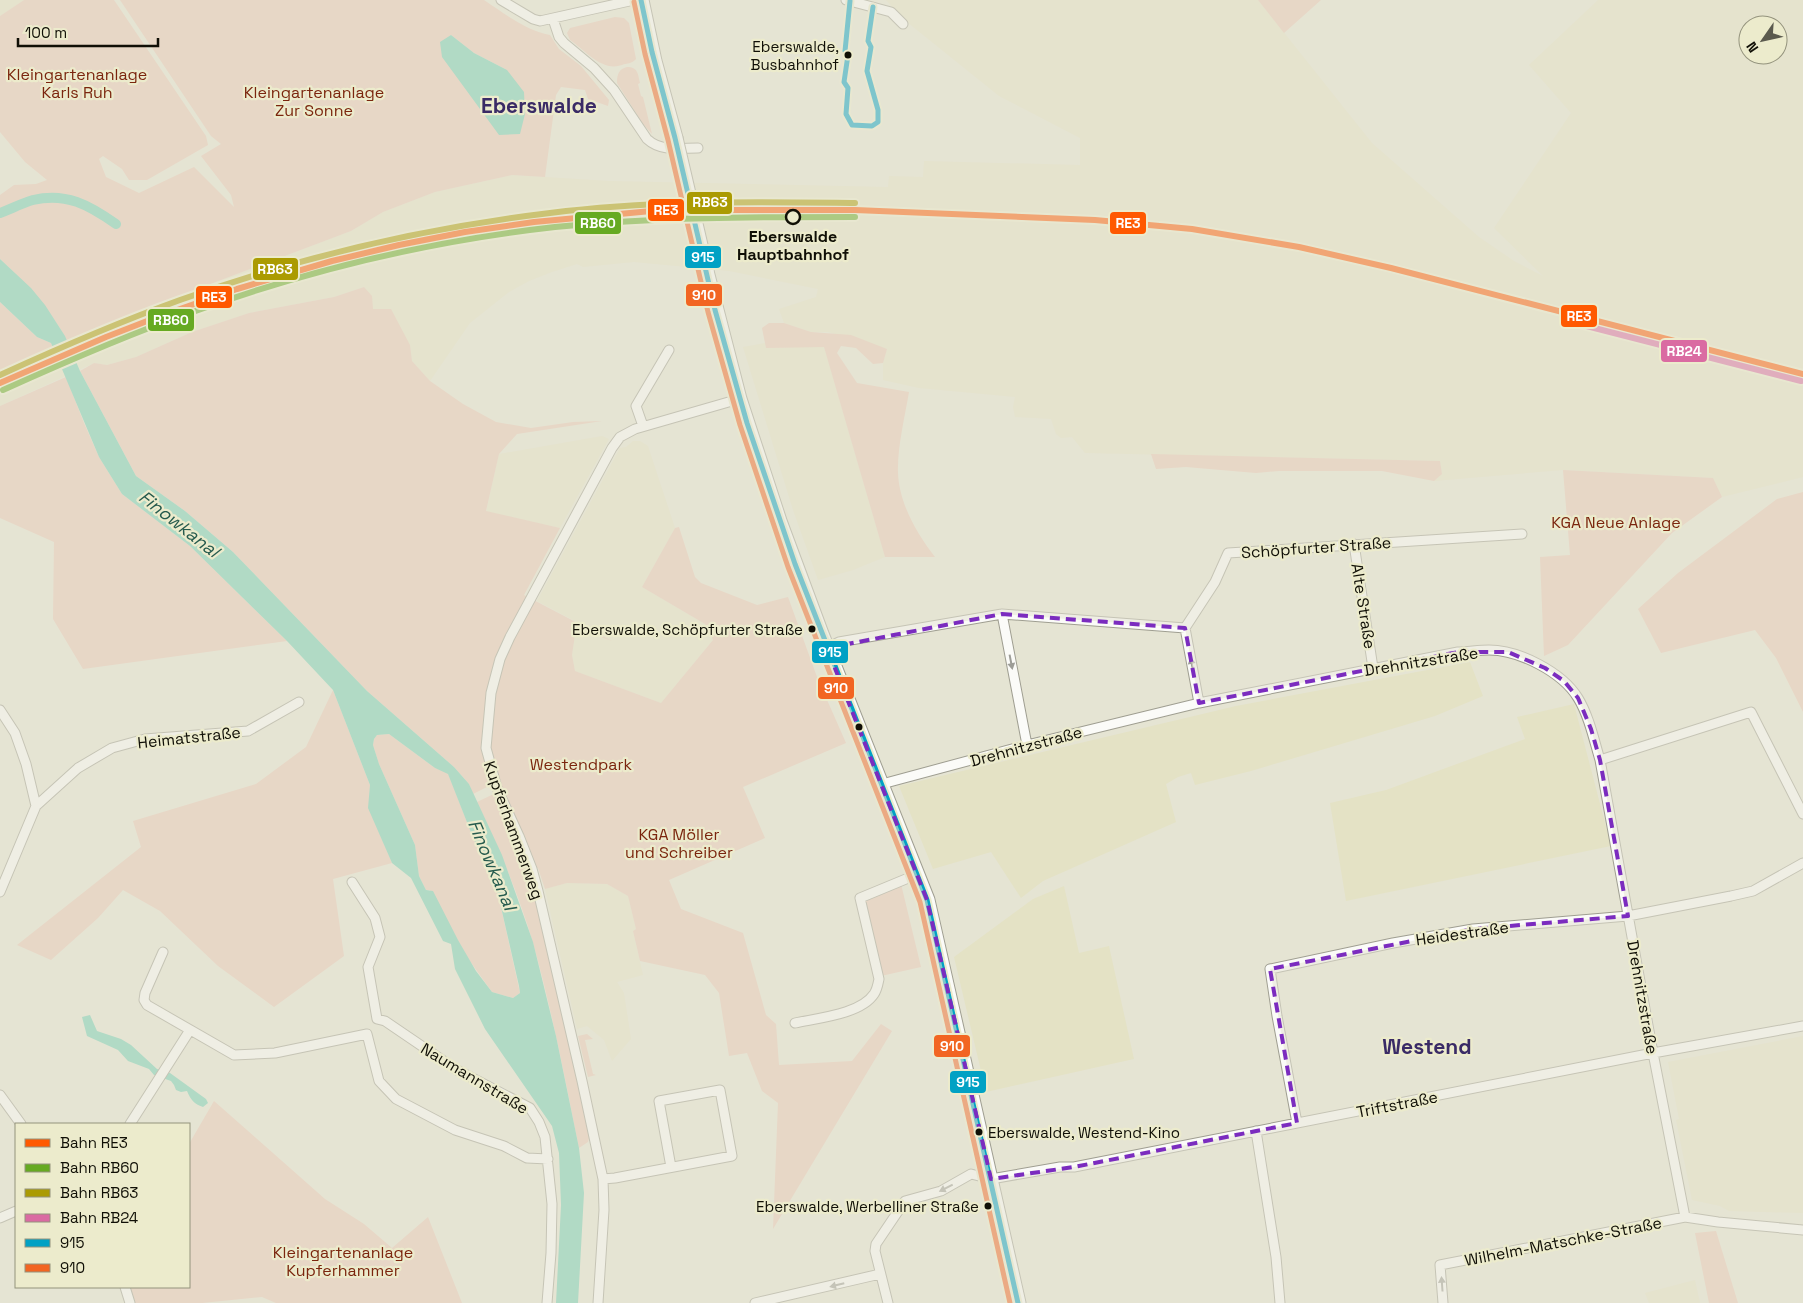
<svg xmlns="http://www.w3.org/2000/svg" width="1803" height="1303" font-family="'Space Grotesk',sans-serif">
	<rect width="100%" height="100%" fill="#e5e4d3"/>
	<path fill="#e4e2c5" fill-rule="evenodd" d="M 0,0 L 24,0 L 0,16 Z
		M 886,0 L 1258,0 L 1372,143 L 1479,237 L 1514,261 L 1543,276 L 1494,228 L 1571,113 L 1529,65 L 1598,0 L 1803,0 L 1803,477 L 1722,497 L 1713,478 L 1563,470 L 1434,481 L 1442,474 L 1440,461 L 1085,453 L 1072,437 L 1061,438 L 1056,434 L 1051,419 L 1015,417 L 1013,407 L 1015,397 L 919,388 L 883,380 L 883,363 L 887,349 L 828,332 L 811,332 L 784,323 L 779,309 L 816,297 L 818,289 L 729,271 L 634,262 L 583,267 L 577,264 L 552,272 L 529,281 L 509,292 L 470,323 L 430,381 L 412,361 L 410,345 L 373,309 L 364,287 L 334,297 L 249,313 L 192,332 L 136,357 L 107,365 L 94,363 L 0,406 L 0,378 L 39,363 L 192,291 L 351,231 L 383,212 L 435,192 L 512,175 L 610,181 L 888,187 L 889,176 L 923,177 L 924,161 L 1080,165 L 1080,138 L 999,96 L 902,18 ZM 1748,25 L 1778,25 L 1778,55 L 1748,55 Z
		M 765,343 L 766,348 L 824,346 L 885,557 L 853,570 L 818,580 L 793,510 L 743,347 Z
		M 602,436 L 609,439 L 560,528 L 486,512 L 499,454 Z
		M 633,441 L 640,441 L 648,446 L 675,528 L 642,587 L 705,624 L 713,640 L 661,703 L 575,671 L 572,655 L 576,627 L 607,638 L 537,601 L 620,448 L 626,447 Z
		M 1470,662 L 1483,696 L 1435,716 L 1251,771 L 1195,785 L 1191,773 L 1178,777 L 1166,784 L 1176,822 L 1043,881 L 1021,898 L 991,852 L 933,869 L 899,786 L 1236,706 Z
		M 1574,704 L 1611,846 L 1346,901 L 1330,803 L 1386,790 L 1525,739 L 1517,717 Z
		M 567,883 L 607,884 L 628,896 L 636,929 L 633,931 L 643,975 L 617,982 L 624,993 L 631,1039 L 612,1061 L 604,1040 L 587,1026 L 577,1029 L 545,889 Z
		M 1064,886 L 1079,953 L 1109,946 L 1134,1059 L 986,1092 L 954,957 L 1033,899 Z
		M 1803,1036 L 1803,1213 L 1729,1211 L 1720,1206 L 1692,1200 L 1676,1120 L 1679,1119 L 1668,1062 Z
		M 1695,1280 L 1700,1303 L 1649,1303 L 1645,1293 Z"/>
	<path fill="#e9c7b6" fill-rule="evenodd" d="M 24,0 L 114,0 L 206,136 L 208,145 L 147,180 L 129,180 L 122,169 L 103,156 L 99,159 L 106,177 L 139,193 L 194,167 L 234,207 L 231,195 L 201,156 L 221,144 L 211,136 L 120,0 L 484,0 C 505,14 525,30 550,35 L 559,49 L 581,66 L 609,100 L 608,106 L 588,99 L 585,90 L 561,87 L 556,95 L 545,177 L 512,175 L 435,192 L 383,212 L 351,231 L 192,291 L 71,348 C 52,311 30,287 0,259 L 0,195 L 14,185 L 36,184 L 47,180 L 25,162 L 0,132 L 0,16 ZM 451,35 L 474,53 L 507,70 L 441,43 Z
		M 1258,0 L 1321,0 L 1284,33 Z
		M 615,17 L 624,18 L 629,23 L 636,59 C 632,64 627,63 622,65 C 602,72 586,51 570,40 L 567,33 L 570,28 Z
		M 627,67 C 638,67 638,74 640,83 L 638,84 L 641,96 L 643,97 L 652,134 L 643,124 L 617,83 C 617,74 619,69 627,67 Z
		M 364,287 L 372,296 L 373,309 L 391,309 L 410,345 L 412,361 L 430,381 L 463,404 L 496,422 L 531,428 L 573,422 L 602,421 L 517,434 L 499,454 L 486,511 L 560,528 L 524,595 L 612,641 L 576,628 L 572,655 L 575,671 L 661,703 L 713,640 L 705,624 L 642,587 L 675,528 L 679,527 L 695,577 L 701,583 L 757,605 L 788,597 L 817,677 L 846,743 L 743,787 L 765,838 L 669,880 L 681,909 L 743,933 L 766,1015 L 776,1024 L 779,1065 L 852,1061 L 881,1024 L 892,1031 L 773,1229 L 778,1103 L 762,1091 L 747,1053 L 729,1056 L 719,993 L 705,975 L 640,961 L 633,931 L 636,929 L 628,896 L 607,884 L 567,883 L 545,889 L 538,868 L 532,869 L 592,1126 L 588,1142 L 579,1148 C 565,1079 552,1010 533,943 C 519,895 499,848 477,802 L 498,792 L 495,783 L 473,794 L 469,784 L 454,767 L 367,691 L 233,552 L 185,511 L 136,476 L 80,371 L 94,363 L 107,365 L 136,357 L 192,332 L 249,313 L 334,297 Z
		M 0,302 L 37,337 L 51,343 L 56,355 L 0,378 Z
		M 769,323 L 784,323 L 811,332 L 851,335 L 887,349 L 883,363 L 873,364 L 856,348 L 841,346 L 837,353 L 857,383 L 909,392 C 905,416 897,448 898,473 C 899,503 917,534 935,557 L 885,557 L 824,347 L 766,348 L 762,328 Z
		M 66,377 L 84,423 L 99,457 L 122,494 L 190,546 L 287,641 L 83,669 L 53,619 L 54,542 L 0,518 L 0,406 Z
		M 1151,454 L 1440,461 L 1442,474 L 1434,481 L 1382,471 L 1279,471 L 1256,473 L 1186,467 L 1156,469 Z
		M 1563,470 L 1713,478 L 1722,497 L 1672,533 L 1568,645 L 1544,656 L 1540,557 L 1570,555 Z
		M 1803,492 L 1803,712 L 1776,658 L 1755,630 L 1661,653 L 1638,609 L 1678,573 L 1777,499 Z
		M 333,690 L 370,785 L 369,808 L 392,863 L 333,879 L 344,956 L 274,1007 L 218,966 L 160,911 L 123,890 L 98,918 L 51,960 L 17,945 L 141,847 L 133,821 L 256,784 L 306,747 Z
		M 389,734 L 435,768 L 448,773 L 472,835 L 498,894 L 520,993 L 513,998 L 492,992 L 467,957 L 430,890 L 426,890 L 419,876 L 415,845 L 379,764 L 373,745 L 374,739 L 377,735 Z
		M 901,884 L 921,967 L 881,976 L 864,905 L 865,898 Z
		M 587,1034 L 593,1039 L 585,1040 L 593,1074 L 596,1075 L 588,1077 L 578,1036 Z
		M 214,1101 L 325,1199 L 364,1224 L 392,1248 L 428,1217 L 462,1303 L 276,1303 L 262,1297 L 202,1303 L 130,1303 L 125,1287 L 189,1287 L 189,1144 Z
		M 1716,1231 L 1738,1303 L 1709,1303 L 1695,1233 Z"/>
	<path fill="#71ceb4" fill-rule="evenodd" d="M 451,35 L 474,53 L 507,70 L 524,92 L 525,114 L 520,134 L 499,135 L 442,57 L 440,42 Z
		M 0,259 L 31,288 L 45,305 L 65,336 L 80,371 L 136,476 L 185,511 L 233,552 L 367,691 L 454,767 L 469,784 L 502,855 L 533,942 L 556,1036 L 579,1148 L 584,1193 L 578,1303 L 556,1303 L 561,1205 L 559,1153 L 552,1126 L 485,1029 L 455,969 L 451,944 L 443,941 L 411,878 L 392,863 L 368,808 L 370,785 L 333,690 L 287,641 L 190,546 L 122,494 L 99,457 L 51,343 L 37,337 L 0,302 ZM 389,734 L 435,768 L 448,774 L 472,835 L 498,894 L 519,986 L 520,993 L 513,998 L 492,992 L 476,971 L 458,940 L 433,891 L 426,890 L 419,876 L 415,845 L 379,764 L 373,745 L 374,739 L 377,735 Z
		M 90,1015 L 97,1031 L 121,1039 L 131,1045 L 157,1069 L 170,1073 L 206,1099 L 208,1103 L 203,1107 C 194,1104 191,1100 187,1091 L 181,1092 L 176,1090 L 174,1085 L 171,1081 L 154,1075 L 149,1069 L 128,1061 L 118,1050 L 87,1036 L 82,1017 Z"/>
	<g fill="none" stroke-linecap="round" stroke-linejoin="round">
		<path stroke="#71ceb4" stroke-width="10" d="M 0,213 C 11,209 22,203 33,200 C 66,192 89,205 116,224"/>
		<defs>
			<path id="street" d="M 501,0 L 533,19 L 540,21 L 634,0
				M 846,0 L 891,12 L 903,24
				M 553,19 L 559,37 L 564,43 L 594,68 L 614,90 L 647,139 C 661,152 680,148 698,148
				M 643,426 L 636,406 L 669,350
				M 1354,544 L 1373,668
				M 1002,614 L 1027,745
				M 1185,628 L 1199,703
				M 827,648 L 839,642 L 1002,614 L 1185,628 L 1215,582 L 1228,553 L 1522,534
				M 0,710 L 15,733 L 26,764 L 36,806
				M 1600,760 L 1751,712 L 1803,814
				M 882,784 L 1027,745 L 1199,703 L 1458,652 C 1468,652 1478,650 1489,650 C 1519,650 1562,672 1578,698 C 1589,716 1594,740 1600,760 L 1653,1053 L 1685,1217
				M 352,882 L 375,918 L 380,937 L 368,967 L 377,1019 L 385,1021 L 457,1070 L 530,1108 L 539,1122 L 545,1137 L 552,1204 L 551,1253 L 547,1303
				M 0,892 L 36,806 L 78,768 L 112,748 L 145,739 L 248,731 L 299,702
				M 163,952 L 145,993 L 144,1000 L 147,1005 L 234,1055 L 275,1053 L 367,1034 L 379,1081 L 396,1099 L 455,1130 L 504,1146 L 527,1158 L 548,1159
				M 795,1023 C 818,1018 861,1014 874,994 C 877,990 878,984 879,979 L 860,898 L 918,874
				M 0,1095 L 21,1124
				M 1297,1123 L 1277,1016 L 1270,969 L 1393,943 L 1473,929 L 1628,916 L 1731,896 L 1753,891 L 1803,863
				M 130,1124 L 190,1030
				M 1256,1131 L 1276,1257 L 1280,1303
				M 603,1179 L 615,1178 L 732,1156 L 720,1090 L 659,1101 L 671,1167
				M 0,1218 L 16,1211
				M 125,1287 L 130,1303
				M 598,1303 L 604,1210 L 603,1179 L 582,1081 L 538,891 L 532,869 L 519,836 L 497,788 L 486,748 L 491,693 L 500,659 L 510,637 L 612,448 L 620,437 L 635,429 L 739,399
				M 755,1303 L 880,1274
				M 888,1303 L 875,1251 L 876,1244 L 905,1201 L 941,1191 L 971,1174 L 991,1179 L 1060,1167 L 1074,1167 L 1653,1053 L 1803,1026
				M 1443,1303 L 1440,1265 L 1685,1217 L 1718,1222 L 1803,1230"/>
			<path id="primary" d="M 641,0 L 654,61 L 675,138
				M 706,271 L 739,399 L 779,521 L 821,634 L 927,900 L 1018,1303"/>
		</defs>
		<use href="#street" stroke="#9f9e91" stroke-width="11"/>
		<use href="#primary" stroke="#9f9e91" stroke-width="17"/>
		<use href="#street" stroke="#fbfbf8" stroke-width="9"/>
		<use href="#primary" stroke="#fbfbf8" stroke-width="15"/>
		<defs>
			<path id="primary-bridge" d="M 675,138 L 706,271"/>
		</defs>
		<use href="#primary-bridge" stroke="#9f9e91" stroke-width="17" stroke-linecap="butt"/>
		<use href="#primary-bridge" stroke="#fbfbf8" stroke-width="15"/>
		<defs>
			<path id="bus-1" d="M 641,0 L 652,52 L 675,138 L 715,310 L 747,423 L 795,564 L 927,900 L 1018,1303
				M 850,1 L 845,51 L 848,55 L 844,82 L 848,88 L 846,114 L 852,125 L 872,126 L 878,122 L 878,110 L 867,71 L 871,47 L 868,41 L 873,7"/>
			<path id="bus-2" d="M 634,2 L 645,54 L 668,140 L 708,312 L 740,425 L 788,567 L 920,902 L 1010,1303"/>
		</defs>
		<use href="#bus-1" stroke="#ecebcc" stroke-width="9"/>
		<use href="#bus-2" stroke="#ecebcc" stroke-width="9"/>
		<use href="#bus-1" stroke="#01a1c4" stroke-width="5"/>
		<use href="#bus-2" stroke="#f26522" stroke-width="5"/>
		<defs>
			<path id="rail-1" d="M 0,383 L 106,337 L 160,316 L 237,289 L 332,261 L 399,245 L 465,232 L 534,222 L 662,210 L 855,210 L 1095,220 L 1192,229 L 1299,247 L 1391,268 L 1803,374"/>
			<path id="rail-2" d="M 3,390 C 63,363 124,336 187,314 C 305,271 429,241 555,227 C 655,217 755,217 855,217"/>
			<path id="rail-3" d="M 0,375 C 59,348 119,322 180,300 C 300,257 424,228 550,213 C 651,200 753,202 855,203"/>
			<path id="rail-4" d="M 1567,321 L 1801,381"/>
		</defs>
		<use href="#rail-1" stroke="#ecebcc" stroke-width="10"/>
		<use href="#rail-2" stroke="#ecebcc" stroke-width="10"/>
		<use href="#rail-3" stroke="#ecebcc" stroke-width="10"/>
		<use href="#rail-4" stroke="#ecebcc" stroke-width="10"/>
		<use href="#rail-1" stroke="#ff5900" stroke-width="6"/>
		<use href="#rail-2" stroke="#6a2" stroke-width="6"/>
		<use href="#rail-3" stroke="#ab9b02" stroke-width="6"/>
		<use href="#rail-4" stroke="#da6ba2" stroke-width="6"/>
	</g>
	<defs><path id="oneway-solid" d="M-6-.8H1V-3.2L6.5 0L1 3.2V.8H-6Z" transform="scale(1.25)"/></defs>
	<g fill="#9d9d97">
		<use href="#oneway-solid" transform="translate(1011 662) rotate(79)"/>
		<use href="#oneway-solid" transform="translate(1192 665) rotate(-101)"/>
		<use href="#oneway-solid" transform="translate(946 1188) rotate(153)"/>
		<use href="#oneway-solid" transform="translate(1442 1284) rotate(-94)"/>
		<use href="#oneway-solid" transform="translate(837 1285) rotate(166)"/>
	</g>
	<path d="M0 0H1803V1303H0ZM 1002,614 L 1185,628 L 1199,703 L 1458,652 L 1508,652 L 1545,668 L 1564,681 L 1578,698 L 1591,729 L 1600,760 L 1628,916 L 1473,929 L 1270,969 L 1297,1123 L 1074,1167 L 991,1179 L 927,900 L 827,648 Z" fill="#e5e4d3" fill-opacity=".55" fill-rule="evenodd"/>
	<path fill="none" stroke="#7b2cbf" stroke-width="4" stroke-dasharray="10 6" stroke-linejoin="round" d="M 1002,614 L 1185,628 L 1199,703 L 1458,652 L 1508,652 L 1545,668 L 1564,681 L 1578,698 L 1591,729 L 1600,760 L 1628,916 L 1473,929 L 1270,969 L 1297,1123 L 1074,1167 L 991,1179 L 927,900 L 827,648 Z"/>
	<g fill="#100f06" stroke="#ecebcc" stroke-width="2">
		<circle cx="848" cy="55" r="4.5"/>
		<circle cx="812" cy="629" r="4.5"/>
		<circle cx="859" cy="727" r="4.5"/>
		<circle cx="979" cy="1132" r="4.5"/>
		<circle cx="988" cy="1206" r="4.5"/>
	</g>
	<circle fill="#ecebcc" stroke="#100f06" stroke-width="2.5" cx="793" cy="217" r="7"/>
	<g text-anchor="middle" stroke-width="4.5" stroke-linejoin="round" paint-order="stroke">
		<g font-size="15" fill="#100f06" stroke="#ecebcc" text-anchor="end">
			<text x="839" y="52">Eberswalde,<tspan x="839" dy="18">Busbahnhof</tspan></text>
			<text x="803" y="635">Eberswalde, Schöpfurter Straße</text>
			<text x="988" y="1138" text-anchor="start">Eberswalde, Westend-Kino</text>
			<text x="979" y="1212">Eberswalde, Werbelliner Straße</text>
		</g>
		<g font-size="16" fill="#7b260e" stroke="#ecebcc">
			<text x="77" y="80">Kleingartenanlage<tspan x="77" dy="18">Karls Ruh</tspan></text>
			<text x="314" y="98">Kleingartenanlage<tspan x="314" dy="18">Zur Sonne</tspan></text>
			<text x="1616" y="528">KGA Neue Anlage</text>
			<text x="581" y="770">Westendpark</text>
			<text x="679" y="840">KGA Möller<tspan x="679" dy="18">und Schreiber</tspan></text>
			<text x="343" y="1258">Kleingartenanlage<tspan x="343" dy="18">Kupferhammer</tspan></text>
		</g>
		<g font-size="16" font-weight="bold" fill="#100f06" stroke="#ecebcc">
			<text x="793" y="242">Eberswalde<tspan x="793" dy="18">Hauptbahnhof</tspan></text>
		</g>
		<g font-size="16" fill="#100f06" stroke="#ecebcc">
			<text transform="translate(1316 547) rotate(-4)" y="6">Schöpfurter Straße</text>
			<text transform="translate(1364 606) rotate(81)" y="6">Alte Straße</text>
			<text transform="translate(1421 661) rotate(-9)" y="6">Drehnitzstraße</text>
			<text transform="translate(189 737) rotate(-6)" y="6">Heimatstraße</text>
			<text transform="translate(1026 746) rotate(-15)" y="6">Drehnitzstraße</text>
			<text transform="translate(514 830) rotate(70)" y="6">Kupferhammerweg</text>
			<text transform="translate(1462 933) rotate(-8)" y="6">Heidestraße</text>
			<text transform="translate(1643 997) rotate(80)" y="6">Drehnitzstraße</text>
			<text transform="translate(475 1078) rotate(31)" y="6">Naumannstraße</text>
			<text transform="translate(1397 1104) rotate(-11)" y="6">Triftstraße</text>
			<text transform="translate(1563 1241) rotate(-11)" y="6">Wilhelm-Matschke-Straße</text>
		</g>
		<g font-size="18" font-style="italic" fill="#265b4e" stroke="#ecebcc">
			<text transform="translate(179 524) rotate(38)" y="6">Finowkanal</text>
			<text transform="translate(492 865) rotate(67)" y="6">Finowkanal</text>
		</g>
		<g font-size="21" font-weight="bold" fill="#3a2b66" stroke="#ecebcc">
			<text x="539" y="113">Eberswalde</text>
			<text x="1427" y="1054">Westend</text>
		</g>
	</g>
	<g stroke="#ecebcc" stroke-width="2">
		<rect x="686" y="191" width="47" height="24" rx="5" fill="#ab9b02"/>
		<rect x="647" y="198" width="38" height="24" rx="5" fill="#ff5900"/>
		<rect x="1109" y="211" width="38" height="24" rx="5" fill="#ff5900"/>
		<rect x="574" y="211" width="48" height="24" rx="5" fill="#6a2"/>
		<rect x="684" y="245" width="38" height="24" rx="5" fill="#01a1c4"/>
		<rect x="252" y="257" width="47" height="24" rx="5" fill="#ab9b02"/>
		<rect x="685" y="283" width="38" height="24" rx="5" fill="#f26522"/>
		<rect x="195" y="285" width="38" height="24" rx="5" fill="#ff5900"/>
		<rect x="1560" y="304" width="38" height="24" rx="5" fill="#ff5900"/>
		<rect x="147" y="308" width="48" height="24" rx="5" fill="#6a2"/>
		<rect x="1660" y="339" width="48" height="24" rx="5" fill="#da6ba2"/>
		<rect x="811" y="640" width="38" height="24" rx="5" fill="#01a1c4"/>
		<rect x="817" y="676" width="38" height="24" rx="5" fill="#f26522"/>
		<rect x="933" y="1034" width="38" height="24" rx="5" fill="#f26522"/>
		<rect x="949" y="1070" width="38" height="24" rx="5" fill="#01a1c4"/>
	</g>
	<g font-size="14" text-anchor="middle" font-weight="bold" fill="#fff">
		<text x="710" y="207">RB63</text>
		<text x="666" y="215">RE3</text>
		<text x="1128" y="228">RE3</text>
		<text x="598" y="228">RB60</text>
		<text x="703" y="262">915</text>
		<text x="275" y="274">RB63</text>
		<text x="704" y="300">910</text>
		<text x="214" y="302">RE3</text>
		<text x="1579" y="321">RE3</text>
		<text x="171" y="325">RB60</text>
		<text x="1684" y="356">RB24</text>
		<text x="830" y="657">915</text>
		<text x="836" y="693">910</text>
		<text x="952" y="1051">910</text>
		<text x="968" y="1087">915</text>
	</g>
	<rect x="15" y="1123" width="175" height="165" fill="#ecebcc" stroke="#94937d"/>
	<rect x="25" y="1139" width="25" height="8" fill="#ff5900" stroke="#94937d"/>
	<text x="60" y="1148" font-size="15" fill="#100f06">Bahn RE3</text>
	<rect x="25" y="1164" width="25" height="8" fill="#66aa22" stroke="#94937d"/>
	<text x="60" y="1173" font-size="15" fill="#100f06">Bahn RB60</text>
	<rect x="25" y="1189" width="25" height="8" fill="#ab9b02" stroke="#94937d"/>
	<text x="60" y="1198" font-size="15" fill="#100f06">Bahn RB63</text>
	<rect x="25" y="1214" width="25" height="8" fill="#da6ba2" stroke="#94937d"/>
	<text x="60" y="1223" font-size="15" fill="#100f06">Bahn RB24</text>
	<rect x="25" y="1239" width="25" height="8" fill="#01a1c4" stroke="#94937d"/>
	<text x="60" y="1248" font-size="15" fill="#100f06">915</text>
	<rect x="25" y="1264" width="25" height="8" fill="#f26522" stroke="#94937d"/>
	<text x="60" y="1273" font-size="15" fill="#100f06">910</text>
	<g transform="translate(1763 40) rotate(236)"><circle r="24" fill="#ecebcc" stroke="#94937d"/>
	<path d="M0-4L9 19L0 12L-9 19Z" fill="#5b5a4e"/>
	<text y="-8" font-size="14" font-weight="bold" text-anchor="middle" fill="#100f06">N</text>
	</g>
	<path d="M18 38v8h140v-8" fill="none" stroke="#100f06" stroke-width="2.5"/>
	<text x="25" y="38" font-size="15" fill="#100f06" stroke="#ecebcc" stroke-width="4" paint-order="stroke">100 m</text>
</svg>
